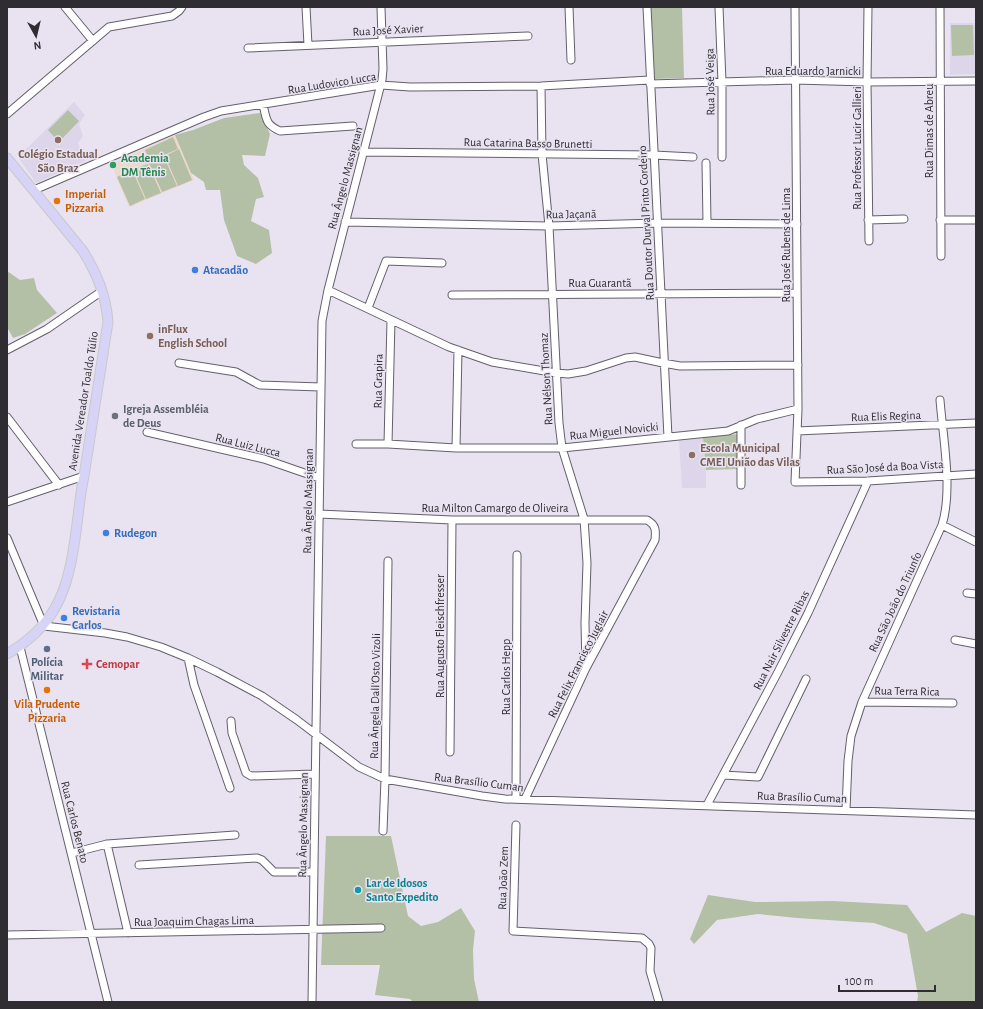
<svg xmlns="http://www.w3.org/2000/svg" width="983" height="1009" font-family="'Alegreya Sans',sans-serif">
	<rect width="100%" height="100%" fill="#e9e3f1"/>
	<path fill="#eed7cc" d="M 175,135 L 194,180 L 129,207 L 111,164 Z"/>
	<path fill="#ddd5ea" d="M 950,23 L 976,23 L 976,74 L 950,75 Z
		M 74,102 L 85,115 L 79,124 L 83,136 L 78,143 L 86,161 L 36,183 L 18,157 Z
		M 703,437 L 706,470 L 706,488 L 682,488 L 679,441 Z"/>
	<path fill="#b3c0a6" d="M 651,7 L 682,7 L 684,78 L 653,79 Z
		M 951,25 L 973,25 L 974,55 L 952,56 Z
		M 68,110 L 79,121 L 59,142 L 48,130 Z
		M 260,113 L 270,134 L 265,156 L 242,155 L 244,165 L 258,178 L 264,197 L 256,199 L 251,221 L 269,230 L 272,253 L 256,264 L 237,256 L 224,220 L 220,190 L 206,190 L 204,182 L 191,173 L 175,135 L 193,130 L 224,118 Z
		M 173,137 L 178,149 L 150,161 L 145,150 Z
		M 179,149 L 192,180 L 178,186 L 165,156 Z
		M 164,157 L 177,186 L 162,192 L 149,163 Z
		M 148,164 L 161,193 L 146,199 L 133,169 Z
		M 132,170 L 145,199 L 130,206 L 117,177 Z
		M 7,271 L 20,280 L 34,278 L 37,290 L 57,313 L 25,334 L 13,338 L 7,327 Z
		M 739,434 L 739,469 L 706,470 L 703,437 Z
		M 326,836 L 391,836 L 408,916 L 421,926 L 438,922 L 461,908 L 475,931 L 473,950 L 474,979 L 479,1002 L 413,1002 L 410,999 L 375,995 L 380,965 L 321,965 Z
		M 708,895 L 755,902 L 833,901 L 907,905 L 926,932 L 962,913 L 976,916 L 976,1002 L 917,1002 L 918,996 L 907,934 L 874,923 L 797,918 L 758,914 L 717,920 L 694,944 L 690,939 Z
		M 512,1001 L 556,1001 L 560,1002 L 501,1002 Z"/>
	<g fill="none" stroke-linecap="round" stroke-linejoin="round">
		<defs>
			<path id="minor" d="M 65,7 L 93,41
				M 306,7 L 308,45
				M 569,7 L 571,60
				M 647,7 L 668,437
				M 719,7 L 722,82 L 722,157
				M 795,7 L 798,409 L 795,482 L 868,481 L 976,474
				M 868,7 L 867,82 L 869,241
				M 940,7 L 941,256
				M 248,48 L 528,36
				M 650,84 L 795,80 L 867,82 L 976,81
				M 541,86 L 542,154 L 549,226 L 559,423 L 562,448 L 584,519 L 587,563 L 585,623 L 586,668
				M 263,105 C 267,120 265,124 280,131 L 353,126
				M 7,114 L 109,27 L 172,16 L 179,11 L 182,7
				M 363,152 L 654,155 L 693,157
				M 706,163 L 707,223
				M 34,190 L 204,117 L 221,111 L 381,85 L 410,87 L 541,86 L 650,80
				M 868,220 L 904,219
				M 940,220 L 976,220
				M 345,222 L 549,226 L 658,223 L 797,224
				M 328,290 L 449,347 L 492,362 L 556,373 L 568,374 L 586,371 L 626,358 L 635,357 L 663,363 L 680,366 L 798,365
				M 452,295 L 797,293
				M 368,308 L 386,261 L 442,263
				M 7,350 L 47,329 L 102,291
				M 179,363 L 236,372 L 256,383 L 260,385 L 321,387
				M 7,417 L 59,485
				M 797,431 L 976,423
				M 147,432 L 264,459 L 319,478
				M 356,444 L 388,444 L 456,448 L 562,448 L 728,431 L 757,419 L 798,409
				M 388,444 L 391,320
				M 456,448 L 458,350
				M 741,485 L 741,425
				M 7,502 L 84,476
				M 319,514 L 452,520 L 647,520 C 656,525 656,530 655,540 L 586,668 L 525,799
				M 942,525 L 976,542
				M 7,538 L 44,626 L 105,633 L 127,637 L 161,647 L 188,658 L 217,672 L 262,696 L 297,720 L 359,767 L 385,779 L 482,796 L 505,799 L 976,815
				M 967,593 L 976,594
				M 955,640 L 976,644
				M 20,647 L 108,1002
				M 188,658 L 194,685 L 230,788
				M 862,702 L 953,703
				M 231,721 L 232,733 L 246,773 L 251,776 L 315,774
				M 450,752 L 452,520
				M 723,775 L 758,777 L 806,679
				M 516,799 L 517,555
				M 707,805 L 778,672 L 808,613 L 868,481
				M 846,810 L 848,761 L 851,736 L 862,702 L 942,525 C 953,490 943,438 940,400
				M 516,825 L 513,931 L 642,938 L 649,944 L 651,948 L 650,971 L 659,1002
				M 383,831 L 385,779 L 388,561
				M 107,844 L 128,933
				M 72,853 L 107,844 L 235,835
				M 139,865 L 257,858 L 262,860 L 274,872 L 314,872
				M 7,935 L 381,928
				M 312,1002 L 322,321 L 328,290 L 382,80 L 383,69 L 381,7"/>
			<path id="major" d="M 7,158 L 83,251 C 97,274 106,295 108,322 L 84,476 C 79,499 78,522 74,545 C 67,595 52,628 7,654"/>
		</defs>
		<use href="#minor" stroke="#645f6b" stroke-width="9"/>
		<use href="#major" stroke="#c9c8ca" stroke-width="11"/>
		<use href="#minor" stroke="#fff" stroke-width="7"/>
		<use href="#major" stroke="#d7d3f7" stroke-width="9"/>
	</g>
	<g fill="#8d6e63" stroke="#e9e3f1" stroke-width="1.5">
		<circle cx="58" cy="140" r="4"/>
		<circle cx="150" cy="336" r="4"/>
		<circle cx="692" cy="455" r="4"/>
	</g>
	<circle fill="#2e9e5b" stroke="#e9e3f1" stroke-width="1.5" cx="113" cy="165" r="4"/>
	<g fill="#e8710a" stroke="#e9e3f1" stroke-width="1.5">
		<circle cx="57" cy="201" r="4"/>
		<circle cx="47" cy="690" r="4"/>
	</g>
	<g fill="#3f7fe0" stroke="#e9e3f1" stroke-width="1.5">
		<circle cx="195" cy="270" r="4"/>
		<circle cx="106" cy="533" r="4"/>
		<circle cx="64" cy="618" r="4"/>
	</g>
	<circle fill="#6b7280" stroke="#e9e3f1" stroke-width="1.5" cx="115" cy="416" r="4"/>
	<circle fill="#5c6f8a" stroke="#e9e3f1" stroke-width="1.5" cx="47" cy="649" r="4"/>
	<path fill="#e0444e" stroke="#e9e3f1" stroke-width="1.5" d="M85 658h4v4h4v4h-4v4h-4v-4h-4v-4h4z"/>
	<circle fill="#0f9aa8" stroke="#e9e3f1" stroke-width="1.5" cx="358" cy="890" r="4"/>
	<g text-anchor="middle" stroke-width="3" stroke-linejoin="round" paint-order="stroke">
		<g font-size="12" fill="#2f2d32" stroke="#e9e3f1">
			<text transform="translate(388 30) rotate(-3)" y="4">Rua José Xavier</text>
			<text x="813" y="75">Rua Eduardo Jarnicki</text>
			<text transform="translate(710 82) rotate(-91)" y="4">Rua José Veiga</text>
			<text transform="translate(332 83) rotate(-9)" y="4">Rua Ludovico Lucca</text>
			<text transform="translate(929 131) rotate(-90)" y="4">Rua Dimas de Abreu</text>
			<text transform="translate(528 143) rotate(1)" y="4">Rua Catarina Basso Brunetti</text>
			<text transform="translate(857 148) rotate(-90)" y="4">Rua Professor Lucir Gallieri</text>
			<text transform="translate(345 178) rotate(-75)" y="4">Rua Ângelo Massignan</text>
			<text transform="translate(571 214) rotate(-1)" y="4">Rua Jaçanã</text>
			<text transform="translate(646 223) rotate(-93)" y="4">Rua Doutor Durval Pinto Cordeiro</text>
			<text transform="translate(786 245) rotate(-90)" y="4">Rua José Rubens de Lima</text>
			<text x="600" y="287">Rua Guarantã</text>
			<text transform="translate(546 379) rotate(-93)" y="4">Rua Nélson Thomaz</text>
			<text transform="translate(378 381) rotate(-89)" y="4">Rua Grapira</text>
			<text transform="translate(83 401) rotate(-81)" y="4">Avenida Vereador Toaldo Túlio</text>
			<text transform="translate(886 416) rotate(-2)" y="4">Rua Elis Regina</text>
			<text transform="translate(614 431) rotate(-6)" y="4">Rua Miguel Novicki</text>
			<text transform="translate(248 445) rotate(14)" y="4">Rua Luiz Lucca</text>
			<text transform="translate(885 467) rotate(-3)" y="4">Rua São José da Boa Vista</text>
			<text transform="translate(308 501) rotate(-89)" y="4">Rua Ângelo Massignan</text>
			<text x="495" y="512">Rua Milton Camargo de Oliveira</text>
			<text transform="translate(895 602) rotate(-65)" y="4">Rua São João do Triunfo</text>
			<text transform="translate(440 636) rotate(-90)" y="4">Rua Augusto Fleischfresser</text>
			<text transform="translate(781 640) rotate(-63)" y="4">Rua Nair Silvestre Ribas</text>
			<text transform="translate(578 664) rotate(-63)" y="4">Rua Felix Francisco Juglair</text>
			<text transform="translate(506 677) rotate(-90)" y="4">Rua Carlos Hepp</text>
			<text transform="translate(907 691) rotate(1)" y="4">Rua Terra Rica</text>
			<text transform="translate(375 696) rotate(-89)" y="4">Rua Ângela Dall'Osto Vizoli</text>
			<text transform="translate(479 782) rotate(7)" y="4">Rua Brasílio Cuman</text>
			<text transform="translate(802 797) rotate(2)" y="4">Rua Brasílio Cuman</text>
			<text transform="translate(75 822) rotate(76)" y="4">Rua Carlos Benato</text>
			<text transform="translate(303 825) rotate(-89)" y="4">Rua Ângelo Massignan</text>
			<text transform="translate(503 878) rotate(-88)" y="4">Rua João Zem</text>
			<text transform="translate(194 921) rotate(-1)" y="4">Rua Joaquim Chagas Lima</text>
		</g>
		<g font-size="12" font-weight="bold" fill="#785e54" stroke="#e9e3f1" text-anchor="start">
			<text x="58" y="158" text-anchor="middle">Colégio Estadual<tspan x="58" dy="14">São Braz</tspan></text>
			<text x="158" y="333">inFlux<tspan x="158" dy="14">English School</tspan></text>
			<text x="700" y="452">Escola Municipal<tspan x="700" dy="14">CMEI União das Vilas</tspan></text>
		</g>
		<g font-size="12" font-weight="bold" fill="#27864d" stroke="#e9e3f1" text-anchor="start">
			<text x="121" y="162">Academia<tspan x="121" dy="14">DM Tênis</tspan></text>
		</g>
		<g font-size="12" font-weight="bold" fill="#c56008" stroke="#e9e3f1" text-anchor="start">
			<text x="65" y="198">Imperial<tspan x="65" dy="14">Pizzaria</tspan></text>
			<text x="47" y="708" text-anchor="middle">Vila Prudente<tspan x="47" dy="14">Pizzaria</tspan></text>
		</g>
		<g font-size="12" font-weight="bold" fill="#366cbe" stroke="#e9e3f1" text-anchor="start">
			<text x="203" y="274">Atacadão</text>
			<text x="114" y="537">Rudegon</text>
			<text x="72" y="615">Revistaria<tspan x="72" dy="14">Carlos</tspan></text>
		</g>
		<g font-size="12" font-weight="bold" fill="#5b616d" stroke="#e9e3f1" text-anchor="start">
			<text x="123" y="413">Igreja Assembléia<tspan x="123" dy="14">de Deus</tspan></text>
		</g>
		<g font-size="12" font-weight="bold" fill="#4e5e75" stroke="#e9e3f1">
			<text x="47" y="666">Polícia<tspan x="47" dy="14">Militar</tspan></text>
		</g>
		<g font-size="12" font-weight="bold" fill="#be3a42" stroke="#e9e3f1" text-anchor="start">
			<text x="96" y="668">Cemopar</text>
		</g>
		<g font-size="12" font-weight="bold" fill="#0d838f" stroke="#e9e3f1" text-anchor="start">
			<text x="366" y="887">Lar de Idosos<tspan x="366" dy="14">Santo Expedito</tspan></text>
		</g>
	</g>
	<rect width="983" height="1009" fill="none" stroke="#2f2d32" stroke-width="16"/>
	<g transform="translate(36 36) rotate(172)" stroke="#e9e3f1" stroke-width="3" paint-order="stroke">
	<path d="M0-3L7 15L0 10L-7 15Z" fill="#2f2d32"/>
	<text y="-6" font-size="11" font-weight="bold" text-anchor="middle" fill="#2f2d32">N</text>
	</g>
	<path d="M839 985v6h96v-6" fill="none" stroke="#2f2d32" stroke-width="2"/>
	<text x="845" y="985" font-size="12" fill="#2f2d32" stroke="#e9e3f1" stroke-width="3" paint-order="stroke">100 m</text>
</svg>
